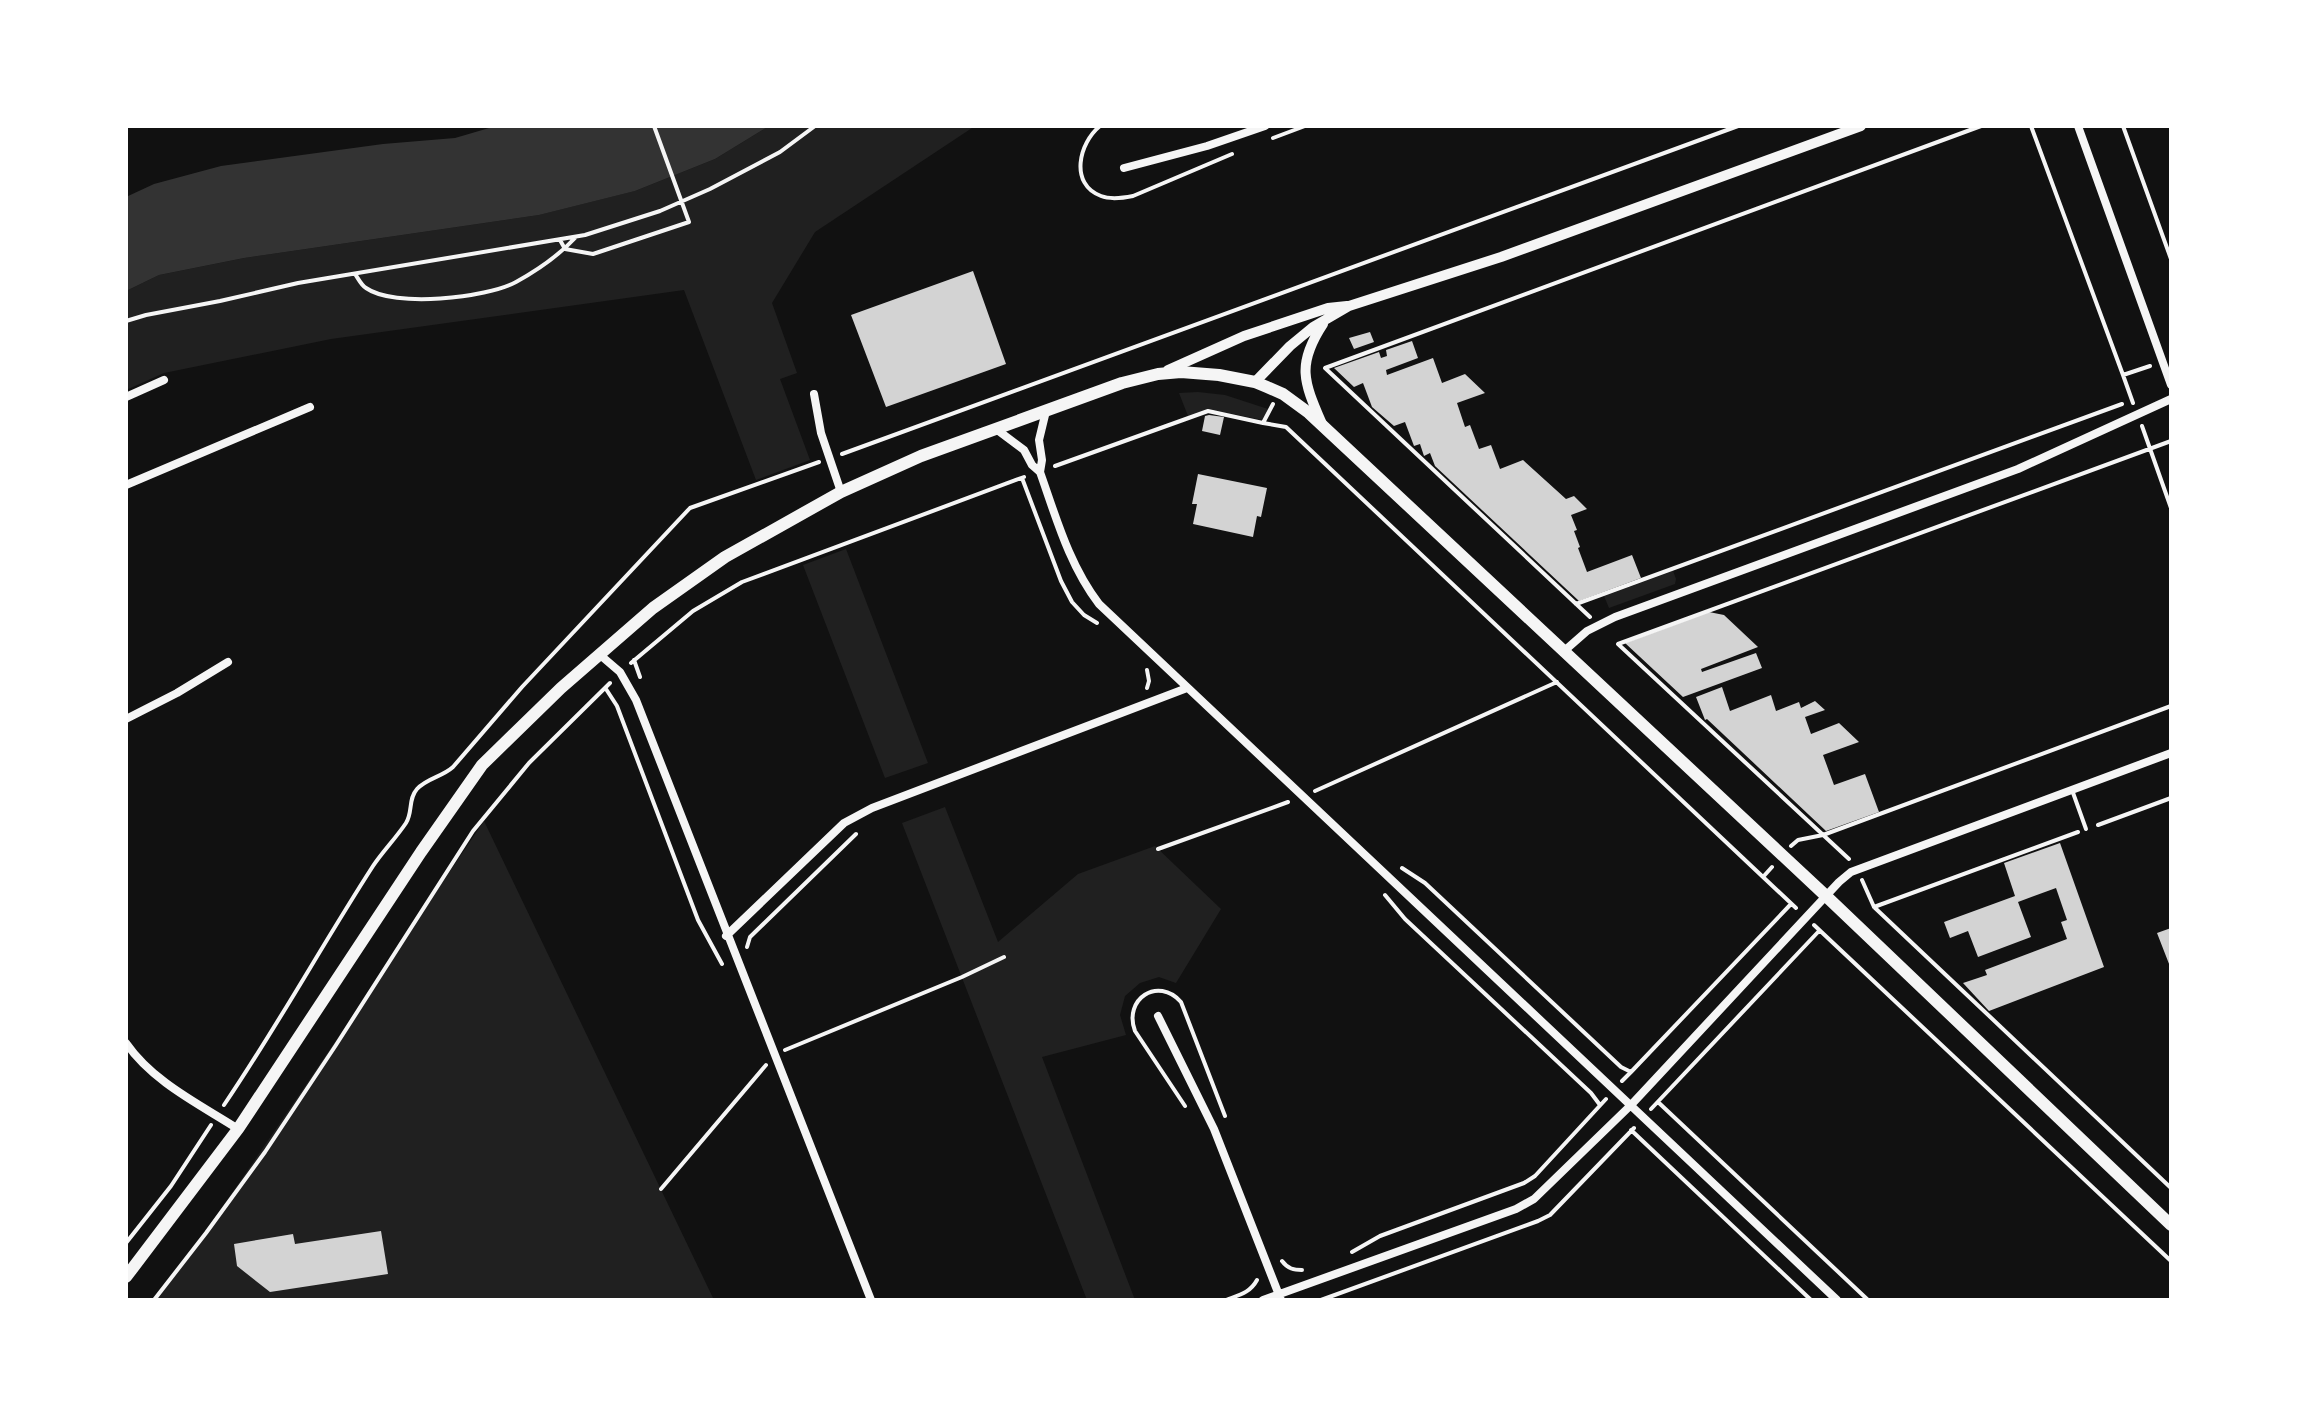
<svg xmlns="http://www.w3.org/2000/svg" width="2297" height="1426" font-family="'DM Sans',sans-serif">
	<rect width="100%" height="100%" fill="#111"/>
	<path fill="#202020" d="M 769,126 L 975,126 L 815,232 L 772,303 L 797,373 L 780,379 L 810,460 L 756,480 L 684,290 L 331,339 L 164,373 L 126,390 L 126,291 L 159,275 L 244,258 L 539,215 L 635,191 L 715,159 Z
		M 1198,392 L 1225,395 L 1268,409 L 1263,420 L 1207,409 L 1188,416 L 1179,393 Z
		M 846,549 L 928,763 L 885,778 L 803,565 Z
		M 1673,571 L 1676,579 L 1675,584 L 1609,608 L 1604,596 Z
		M 945,807 L 998,942 L 1078,874 L 1155,846 L 1221,909 L 1176,983 L 1159,977 L 1140,983 L 1125,996 L 1120,1015 L 1126,1035 L 1042,1057 L 1135,1300 L 1087,1300 L 902,823 Z
		M 484,821 L 714,1300 L 157,1300 C 269,1143 375,981 484,821 Z"/>
	<path fill="#333" d="M 496,126 L 769,126 L 715,159 L 635,191 L 539,215 L 244,258 L 159,275 L 126,291 L 126,197 L 154,184 L 221,166 L 383,144 L 455,138 Z"/>
	<path fill="#d3d3d3" d="M 973,271 L 1006,364 L 886,407 L 851,315 Z
		M 1370,332 L 1374,342 L 1354,349 L 1349,338 Z
		M 1412,341 L 1418,358 L 1386,370 L 1387,375 L 1433,358 L 1442,383 L 1465,374 L 1485,393 L 1457,403 L 1465,427 L 1470,425 L 1479,449 L 1491,445 L 1500,469 L 1523,460 L 1566,499 L 1574,496 L 1587,509 L 1571,515 L 1577,530 L 1574,531 L 1580,547 L 1578,548 L 1587,572 L 1632,555 L 1641,578 L 1579,601 L 1435,466 L 1430,453 L 1424,456 L 1420,444 L 1414,446 L 1405,422 L 1394,426 L 1372,407 L 1363,383 L 1354,387 L 1334,368 L 1379,352 L 1381,358 L 1387,356 L 1386,350 Z
		M 1209,415 L 1224,417 L 1220,435 L 1202,431 L 1205,416 Z
		M 1198,474 L 1267,488 L 1261,517 L 1257,516 L 1253,537 L 1193,524 L 1197,504 L 1192,504 Z
		M 1709,612 L 1724,615 L 1758,647 L 1701,669 L 1702,672 L 1756,653 L 1762,668 L 1683,697 L 1625,643 Z
		M 1722,687 L 1730,711 L 1771,695 L 1776,711 L 1799,702 L 1801,708 L 1815,701 L 1825,710 L 1805,717 L 1811,734 L 1839,723 L 1859,742 L 1823,755 L 1834,785 L 1865,774 L 1879,812 L 1826,831 L 1707,719 L 1705,720 L 1696,697 Z
		M 2060,843 L 2104,967 L 1989,1011 L 1963,983 L 1987,975 L 1985,970 L 2067,939 L 2061,922 L 2067,920 L 2056,888 L 2018,902 L 2031,937 L 1978,957 L 1968,931 L 1950,938 L 1944,922 L 2015,896 L 2004,863 Z
		M 2171,928 L 2171,969 L 2157,933 Z
		M 381,1231 L 388,1274 L 270,1292 L 237,1266 L 234,1244 L 293,1234 L 295,1244 Z"/>
	<g fill="none" stroke-linecap="round" stroke-linejoin="round">
		<path stroke="#f5f5f5" stroke-width="4" d="M 1100,126 C 1079,143 1069,184 1101,196 C 1111,200 1123,198 1133,196 L 1232,154
			M 2031,126 L 2123,375 L 2150,366
			M 2123,126 L 2171,259
			M 1273,138 L 1305,126
			M 560,240 L 565,249 L 593,254 L 689,222 L 654,126
			M 355,274 C 358,278 361,285 366,288 C 394,308 486,298 516,282 C 536,271 559,255 575,238
			M 126,321 L 146,315 L 220,301 L 298,283 L 585,235 L 660,211 L 710,189 L 780,152 L 815,126
			M 2123,375 L 2133,403
			M 1273,404 L 1263,423 L 1286,427 L 1763,877
			M 2142,426 L 2171,508
			M 842,454 L 1738,126
			M 1055,466 L 1208,411 L 1263,423
			M 1022,478 L 1061,581 L 1072,602 L 1084,615 L 1097,623
			M 1576,604 L 2122,404
			M 1590,617 L 1325,368 L 1981,126
			M 634,660 L 640,677
			M 631,663 L 693,611 L 742,582 L 1024,477
			M 1147,688 L 1149,681 L 1147,670
			M 606,689 L 617,706 L 698,920 L 722,964
			M 1315,791 L 1557,682
			M 2098,825 L 2171,798
			M 1791,846 L 1798,840 L 1823,835 L 2171,706
			M 1158,849 L 1288,802
			M 1849,859 L 1618,644 L 2171,441
			M 1772,867 L 1763,877 L 1796,908
			M 1402,868 L 1425,883 L 1621,1067 L 1631,1072 L 1622,1081
			M 1862,880 L 1874,907 L 2078,832
			M 1385,895 L 1405,919 L 1591,1093 L 1600,1105
			M 1874,907 L 2171,1188
			M 1814,925 L 2171,1261
			M 747,947 L 750,937 L 856,834
			M 785,1050 L 962,977 L 1004,957
			M 1631,1072 L 1791,904
			M 1658,1102 L 1868,1300
			M 224,1105 C 277,1027 322,945 373,866 C 383,851 396,838 406,823 C 413,812 408,799 417,789 C 427,778 442,777 453,767 L 522,687 L 690,508 L 819,462
			M 1185,1106 L 1135,1031 C 1123,999 1158,976 1181,1002 L 1225,1116
			M 1651,1109 L 1819,931
			M 1631,1130 L 1811,1300
			M 661,1189 L 766,1065
			M 126,1243 L 171,1186 L 211,1125
			M 1352,1252 L 1380,1236 L 1524,1183 L 1535,1176 L 1606,1099
			M 1282,1261 C 1288,1269 1294,1270 1302,1270
			M 154,1300 L 206,1233 L 265,1152 L 336,1045 L 473,831 L 529,763 L 610,683
			M 1226,1300 C 1239,1295 1250,1293 1257,1280
			M 1321,1300 L 1538,1221 L 1550,1215 L 1634,1128"/>
		<path stroke="#f5f5f5" stroke-width="4" d="M 2072,790 L 2086,829"/>
		<path stroke="#f5f5f5" stroke-width="8" d="M 2078,126 L 2171,385
			M 1124,168 L 1207,146 L 1265,126
			M 814,394 L 821,433 L 841,492
			M 126,397 L 164,380
			M 996,429 L 1024,450 L 1032,465 L 1040,472 C 1056,517 1069,565 1099,604 L 1837,1300
			M 1040,472 L 1042,460 L 1039,440 L 1046,411
			M 126,485 L 310,407
			M 1563,652 L 1587,631 L 1615,617 L 2018,469 L 2171,399
			M 599,654 L 620,672 L 636,700 C 713,901 793,1100 871,1300
			M 126,719 L 177,693 L 228,662
			M 726,936 L 844,823 L 872,808 L 1187,688
			M 1158,1016 L 1214,1129 L 1281,1300
			M 126,1043 C 153,1082 199,1104 238,1129
			M 1263,1300 L 1516,1209 L 1534,1199 L 1631,1105 L 1839,882 L 1851,872 L 2171,753"/>
		<path stroke="#f5f5f5" stroke-width="10" d="M 1168,370 L 1244,336 L 1328,308 L 1347,306
			M 1255,382 L 1290,346 L 1313,327 L 1349,306 L 1501,257 L 1861,126
			M 1322,424 C 1304,382 1296,365 1323,324"/>
		<path stroke="#f5f5f5" stroke-width="12" d="M 126,1277 L 238,1129 L 421,852 L 482,765 L 561,688 L 653,608 L 725,557 L 841,492 L 921,456 L 1122,383 L 1158,374 L 1181,372 L 1219,375 L 1255,382 L 1267,387 L 1283,394 L 1309,413 L 1826,896 L 2171,1225"/>
	</g>
	<rect width="2297" height="1426" fill="none" stroke="#ffffff" stroke-width="256"/>
</svg>
